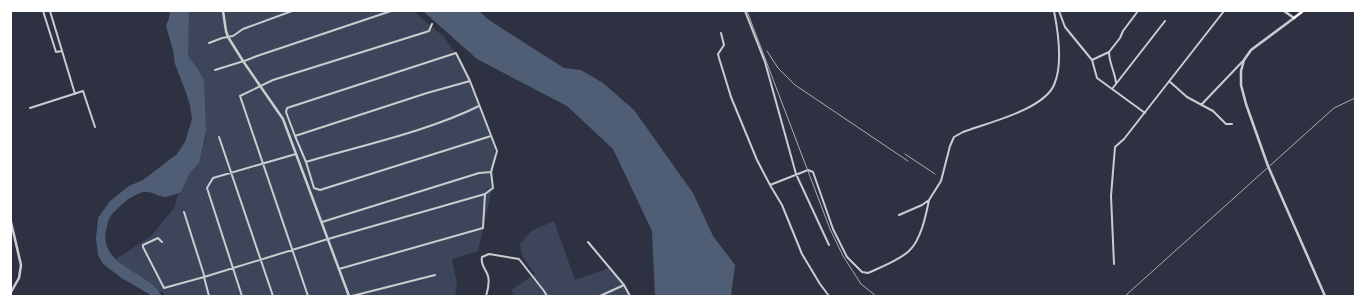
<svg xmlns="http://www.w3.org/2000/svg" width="1366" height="307" font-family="Rubik,sans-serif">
	<rect width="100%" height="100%" fill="#2d3142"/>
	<path fill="#3c4559" d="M 186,11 L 413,11 L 444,37 L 461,60 L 495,146 L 492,189 L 478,251 L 452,259 L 457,284 L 455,296 L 165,296 L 164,293 C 145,287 130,273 116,259 L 151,236 L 174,208 L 183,179 L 198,165 L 206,136 L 201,79 L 189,62 L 186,43 Z
		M 554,221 L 575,280 L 609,268 L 627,290 L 629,296 L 514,296 L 511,290 L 535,274 L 522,256 L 520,244 L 531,231 Z"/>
	<path fill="#4f5d75" d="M 170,11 L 189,11 L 188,56 L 197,68 L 204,80 L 206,132 L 199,163 L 189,174 L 181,192 C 176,194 171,196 166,197 C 159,197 150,190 143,192 C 130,196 122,204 113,213 C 108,218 108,223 106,230 C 99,267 149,271 162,296 L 151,296 L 149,294 L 123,279 L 103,264 L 98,255 L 96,239 L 98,218 L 110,201 L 129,186 L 143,180 L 177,154 L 185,142 L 189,129 L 192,119 L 190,105 L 185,90 L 175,64 L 173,50 L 166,26 L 169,18 Z
		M 423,11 L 479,11 L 489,20 L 564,68 L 581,70 L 603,83 L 634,110 L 693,193 L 713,236 L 735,265 L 731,296 L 655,296 L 652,231 L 613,149 L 567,106 L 477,59 Z"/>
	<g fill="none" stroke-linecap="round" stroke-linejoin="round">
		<path stroke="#caccd0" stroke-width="2" d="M 43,11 L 56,52 L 62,51
			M 50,11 L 75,94
			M 745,11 L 765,62 L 796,174 L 829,245
			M 1059,11 L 1065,27 L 1092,60 L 1109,52 L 1120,38 L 1123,31 L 1138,11
			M 721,33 L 724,45 L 718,54 L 719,58 L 731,97 L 757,160 L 770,185 L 782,205 L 802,254 L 820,284 L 829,296
			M 209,43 L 222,38 L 233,36 L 243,29 L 292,11
			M 1109,52 C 1109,63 1115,72 1116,83
			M 1092,60 L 1097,78 L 1145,113
			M 215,70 L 247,60 L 257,56 L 391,11
			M 1169,81 L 1187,97 L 1213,111 L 1226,124 L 1232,124
			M 1112,89 L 1165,21
			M 1201,105 L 1243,61
			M 30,108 L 83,91 L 95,127
			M 295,136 L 306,162 C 363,145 426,132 479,106
			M 219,137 L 273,296
			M 306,162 L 314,188 L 320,190 L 491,136
			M 770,185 L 808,170 L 813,172 L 833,229 L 847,257 L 862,272 L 868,273 C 881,267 898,261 909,251 C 921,240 926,215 929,200
			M 184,212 L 204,275 L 204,277 L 328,239 L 485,194
			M 899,215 L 922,205 L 929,200 L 941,181 L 950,146 L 954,137 L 963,132 C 987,123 1043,110 1054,85 C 1063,65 1058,31 1054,11
			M 322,222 L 479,173 L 491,172
			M 162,242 L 158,238 L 143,245 L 143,247 L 164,288 L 204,277 L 209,296
			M 588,242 L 624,285 L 630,296
			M 1114,264 L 1111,196 L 1115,147 L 1124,139 L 1224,11
			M 339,269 L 483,228 L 485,194 L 493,188 L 491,172 L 497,151 L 470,81 L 456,53 L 287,108 L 286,112 L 295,136 L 427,93 L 470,81
			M 242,296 L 207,188 L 213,178 L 296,154
			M 308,296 L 240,96 L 273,80 L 426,32 L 429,31 L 432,24
			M 352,296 L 435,275
			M 486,296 C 488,289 490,283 488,276 C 486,269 480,265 482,257 L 489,254 L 519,259 L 544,291 L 547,296
			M 600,296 L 624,285"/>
		<path stroke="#caccd0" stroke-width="2.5" d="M 223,11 L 226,31 L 228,37 L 243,61 L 283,119 L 349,296
			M 1284,11 L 1294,18 L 1251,50 L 1244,60 L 1241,71 L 1241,85 L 1246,104 L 1268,166 L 1325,296
			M 11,222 L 21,265 L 19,278 L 11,292"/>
		<path stroke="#fff" stroke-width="2.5" d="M 1294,18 L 1303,11"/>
		<path stroke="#abadb3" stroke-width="1" d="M 747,11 L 830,229 L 843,256 L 861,284 L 876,296
			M 767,51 L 778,68 L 795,85 L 908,161
			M 905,154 L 935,174
			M 1125,296 L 1334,108 L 1355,98"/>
	</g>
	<rect width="1366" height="307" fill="none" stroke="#ffffff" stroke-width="24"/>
</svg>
